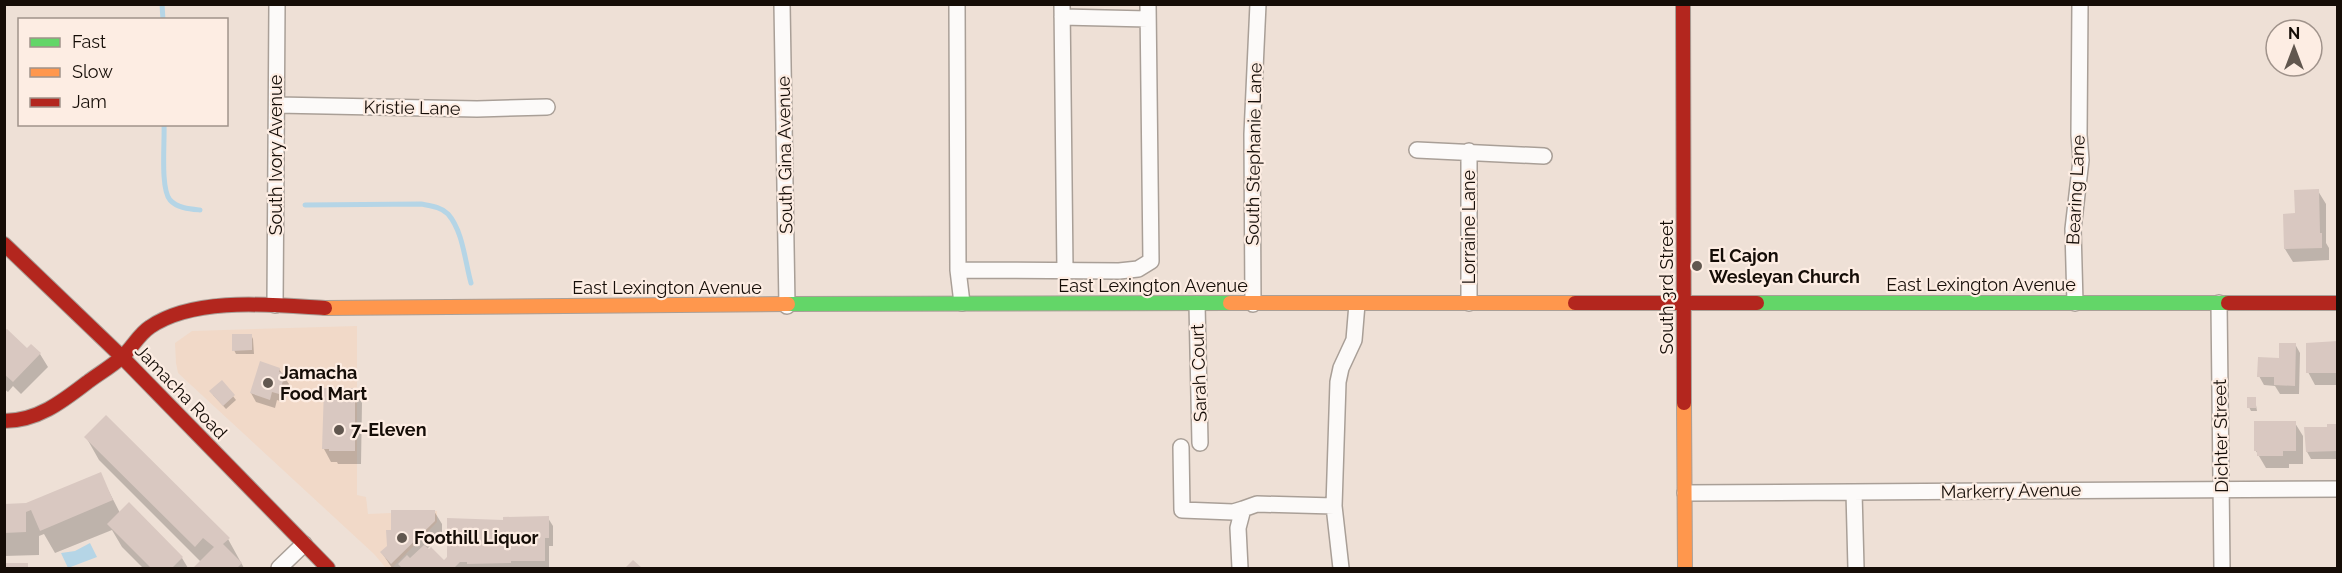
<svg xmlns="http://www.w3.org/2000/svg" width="2342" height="573" font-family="Raleway,sans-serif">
	<rect width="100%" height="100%" fill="#eee0d6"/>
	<path fill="#f1d9c8" d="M 357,326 L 357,495 L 366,497 L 368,514 L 437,511 L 437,522 L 392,568 L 386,568 L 374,554 L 178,373 L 176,363 L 175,343 L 192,331 Z"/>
	<path fill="#b5d5e6" d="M 90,543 L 97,557 L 68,568 L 61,553 L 75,551 Z"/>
	<path fill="#0003" d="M 2318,191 L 2326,204 L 2326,243 L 2329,248 L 2329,260 L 2293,262 L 2285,249 L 2285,215 L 2296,215 Z
		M 4,333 L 27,350 L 31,346 L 40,354 L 48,367 L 21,394 L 13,386 L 8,392 L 4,389 Z
		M 251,335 L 253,339 L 254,354 L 236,354 L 234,350 Z
		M 2295,344 L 2300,353 L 2299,394 L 2280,394 L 2275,386 L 2264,385 L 2259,376 Z
		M 2338,344 L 2338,385 L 2315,385 L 2308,372 Z
		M 279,369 L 289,384 L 283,402 L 277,400 L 275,408 L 256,402 L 251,393 Z
		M 222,382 L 236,400 L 226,409 L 213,395 Z
		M 354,390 L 362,403 L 361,464 L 338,464 L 337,462 L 331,462 L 324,449 Z
		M 2255,399 L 2257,411 L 2251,411 L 2249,407 Z
		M 2295,423 L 2303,436 L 2303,464 L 2289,464 L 2289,468 L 2266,468 L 2256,451 Z
		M 2338,426 L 2338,459 L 2311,459 L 2306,450 L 2306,429 Z
		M 86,437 L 228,539 L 244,568 L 195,568 L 201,562 L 99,460 Z
		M 100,474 L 120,513 L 129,504 L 182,558 L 188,568 L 143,568 L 122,547 L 112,530 L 55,553 L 44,534 L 39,536 L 39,555 L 4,556 L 4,505 L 27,505 Z
		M 434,511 L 442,524 L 442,534 L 427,549 L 444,562 L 504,521 L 548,518 L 553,526 L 553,546 L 549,546 L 549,568 L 392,568 L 382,553 Z"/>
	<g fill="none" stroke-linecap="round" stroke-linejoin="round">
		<path stroke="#b5d5e6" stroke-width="5" d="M 162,4 L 163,20
			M 164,124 C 165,141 160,188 170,200 C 177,208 190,209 200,210
			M 305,205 L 421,204 C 431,206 441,207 448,214 C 463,231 465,262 471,283"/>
	</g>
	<path fill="#d9c8c1" d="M 2319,189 L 2320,233 L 2322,233 L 2322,248 L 2284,249 L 2283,214 L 2295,213 L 2294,190 Z
		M 7,329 L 27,348 L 31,344 L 41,353 L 13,382 L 4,374 L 4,331 Z
		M 232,334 L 252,334 L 252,350 L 232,351 Z
		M 2338,341 L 2338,373 L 2306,373 L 2306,343 Z
		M 2279,343 L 2296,343 L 2295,386 L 2274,385 L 2274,377 L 2257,377 L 2258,357 L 2279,358 Z
		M 260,361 L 280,368 L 279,372 L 285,374 L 279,394 L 272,392 L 270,400 L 250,393 Z
		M 222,380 L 235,395 L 223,406 L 209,391 Z
		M 324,388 L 355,388 L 355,451 L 329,451 L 329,449 L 322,449 Z
		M 2247,397 L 2256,397 L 2256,408 L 2247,408 Z
		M 106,415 L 230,538 L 223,544 L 242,563 L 237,568 L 193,568 L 214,547 L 203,538 L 195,547 L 84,437 Z
		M 2254,421 L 2296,421 L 2296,451 L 2283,451 L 2283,456 L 2257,456 L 2257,451 L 2254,451 Z
		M 2327,424 L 2338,424 L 2338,451 L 2306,452 L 2304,427 L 2327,427 Z
		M 101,472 L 113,500 L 40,531 L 31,510 L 26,512 L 26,532 L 4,533 L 4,504 L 26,503 Z
		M 129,502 L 183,557 L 172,568 L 151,568 L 107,524 Z
		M 391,510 L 435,510 L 435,521 L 391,564 L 380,552 L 387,546 L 386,530 L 391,530 Z
		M 549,516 L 549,538 L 545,538 L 545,561 L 511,561 L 511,563 L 467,564 L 467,562 L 460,562 L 455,567 L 457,568 L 399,568 L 401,567 L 398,564 L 407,555 L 410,558 L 424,545 L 429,549 L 431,547 L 444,560 L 447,557 L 447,518 L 503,520 L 503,517 Z
		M 633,560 L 642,568 L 625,568 Z
		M 4,563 L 28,563 L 28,568 L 4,568 Z"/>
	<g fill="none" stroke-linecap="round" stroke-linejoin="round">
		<defs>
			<path id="street" d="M 782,4 L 787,306
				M 957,4 L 958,270 L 962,303
				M 1062,4 L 1065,270
				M 1062,17 L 1148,19
				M 277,105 L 477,109 L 547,107
				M 1417,150 L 1544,156
				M 1469,151 L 1469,303
				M 958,270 L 1119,271 L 1138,269 L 1151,261 L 1148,4
				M 2075,303 L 2073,229 L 2081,160 L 2079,135 L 2080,4
				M 2219,303 L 2222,568
				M 1197,304 L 1200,443
				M 1253,304 L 1252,134 L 1258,4
				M 275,305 L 277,4
				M 1181,447 L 1182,510 L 1233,512 L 1243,509
				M 1854,492 L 1856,568
				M 1685,493 L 2338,489
				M 279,568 L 304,544
				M 1240,568 L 1238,528 L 1243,509 L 1257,504 L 1334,506
				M 1341,568 L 1334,506 L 1338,382 L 1341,368 L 1354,340 L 1357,304"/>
			<path id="fast" d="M 1757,303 L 2228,303
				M 788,304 L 1230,303"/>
			<path id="slow" d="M 1230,303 L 1575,303
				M 325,308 L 788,304
				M 1684,403 L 1685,568"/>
			<path id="jam" d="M 1683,4 L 1684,403
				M 4,244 L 122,357 L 328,568
				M 1575,303 L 1757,303
				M 2228,303 L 2338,303
				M 4,421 C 38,421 63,401 89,381 C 100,373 112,366 122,357 C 132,348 139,334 150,327 C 195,296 274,305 325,308"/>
		</defs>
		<use href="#street" stroke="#a99f97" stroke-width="18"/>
		<use href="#fast" stroke="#a99f97" stroke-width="16"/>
		<use href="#slow" stroke="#a99f97" stroke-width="16"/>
		<use href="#jam" stroke="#a99f97" stroke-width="16"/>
		<use href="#street" stroke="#fcfaf9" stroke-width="15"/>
		<use href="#fast" stroke="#63d668" stroke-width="14"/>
		<use href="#slow" stroke="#ff974d" stroke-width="14"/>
		<use href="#jam" stroke="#b3261e" stroke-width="14"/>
	</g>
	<g fill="#61574f" stroke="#fdede3" stroke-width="2">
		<circle cx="1697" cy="266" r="6"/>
		<circle cx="268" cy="383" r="6"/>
		<circle cx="339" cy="430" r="6"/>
		<circle cx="402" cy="538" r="6"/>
	</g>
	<g text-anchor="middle" stroke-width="4.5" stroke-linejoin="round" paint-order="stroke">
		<g font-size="18" fill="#150d07" stroke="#fdede3">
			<text transform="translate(412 108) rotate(1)" y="6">Kristie Lane</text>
			<text transform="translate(1254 154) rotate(-89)" y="6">South Stephanie Lane</text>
			<text transform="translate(276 155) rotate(-90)" y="6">South Ivory Avenue</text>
			<text transform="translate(785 155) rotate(-91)" y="6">South Gina Avenue</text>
			<text transform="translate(2076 190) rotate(-87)" y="6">Bearing Lane</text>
			<text transform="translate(1469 227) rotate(-90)" y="6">Lorraine Lane</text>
			<text x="1981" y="291">East Lexington Avenue</text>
			<text x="1153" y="292">East Lexington Avenue</text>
			<text transform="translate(1667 287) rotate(-90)" y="6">South 3rd Street</text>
			<text x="667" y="294">East Lexington Avenue</text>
			<text transform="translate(1199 373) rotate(-92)" y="6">Sarah Court</text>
			<text transform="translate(181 392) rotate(46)" y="6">Jamacha Road</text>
			<text transform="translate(2221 436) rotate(-91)" y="6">Dichter Street</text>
			<text transform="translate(2011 491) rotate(-1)" y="6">Markerry Avenue</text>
		</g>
		<g font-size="18" font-weight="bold" fill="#150d07" stroke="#fdede3" text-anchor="start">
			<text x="1709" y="262">El Cajon<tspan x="1709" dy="21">Wesleyan Church</tspan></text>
			<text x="280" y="379">Jamacha<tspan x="280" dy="21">Food Mart</tspan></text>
			<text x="351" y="436">7-Eleven</text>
			<text x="414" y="544">Foothill Liquor</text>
		</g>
	</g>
	<rect width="2342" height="573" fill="none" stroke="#150d07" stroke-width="12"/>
	<rect x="18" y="18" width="210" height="108" fill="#fdede3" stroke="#a0938b" stroke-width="1.5"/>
	<rect x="30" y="38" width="30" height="9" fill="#63d668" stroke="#a0938b" stroke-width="1.5"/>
	<text x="72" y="48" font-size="18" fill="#150d07">Fast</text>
	<rect x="30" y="68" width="30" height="9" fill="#ff974d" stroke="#a0938b" stroke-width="1.5"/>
	<text x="72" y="78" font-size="18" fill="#150d07">Slow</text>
	<rect x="30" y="98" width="30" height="9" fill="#b3261e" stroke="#a0938b" stroke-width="1.5"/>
	<text x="72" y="108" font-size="18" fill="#150d07">Jam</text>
	<g transform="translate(2294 48)"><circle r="28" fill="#fdede3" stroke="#a0938b" stroke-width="1.5"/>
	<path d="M0-4.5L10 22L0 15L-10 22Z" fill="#61574f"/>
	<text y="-9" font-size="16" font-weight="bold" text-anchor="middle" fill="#150d07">N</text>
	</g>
</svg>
